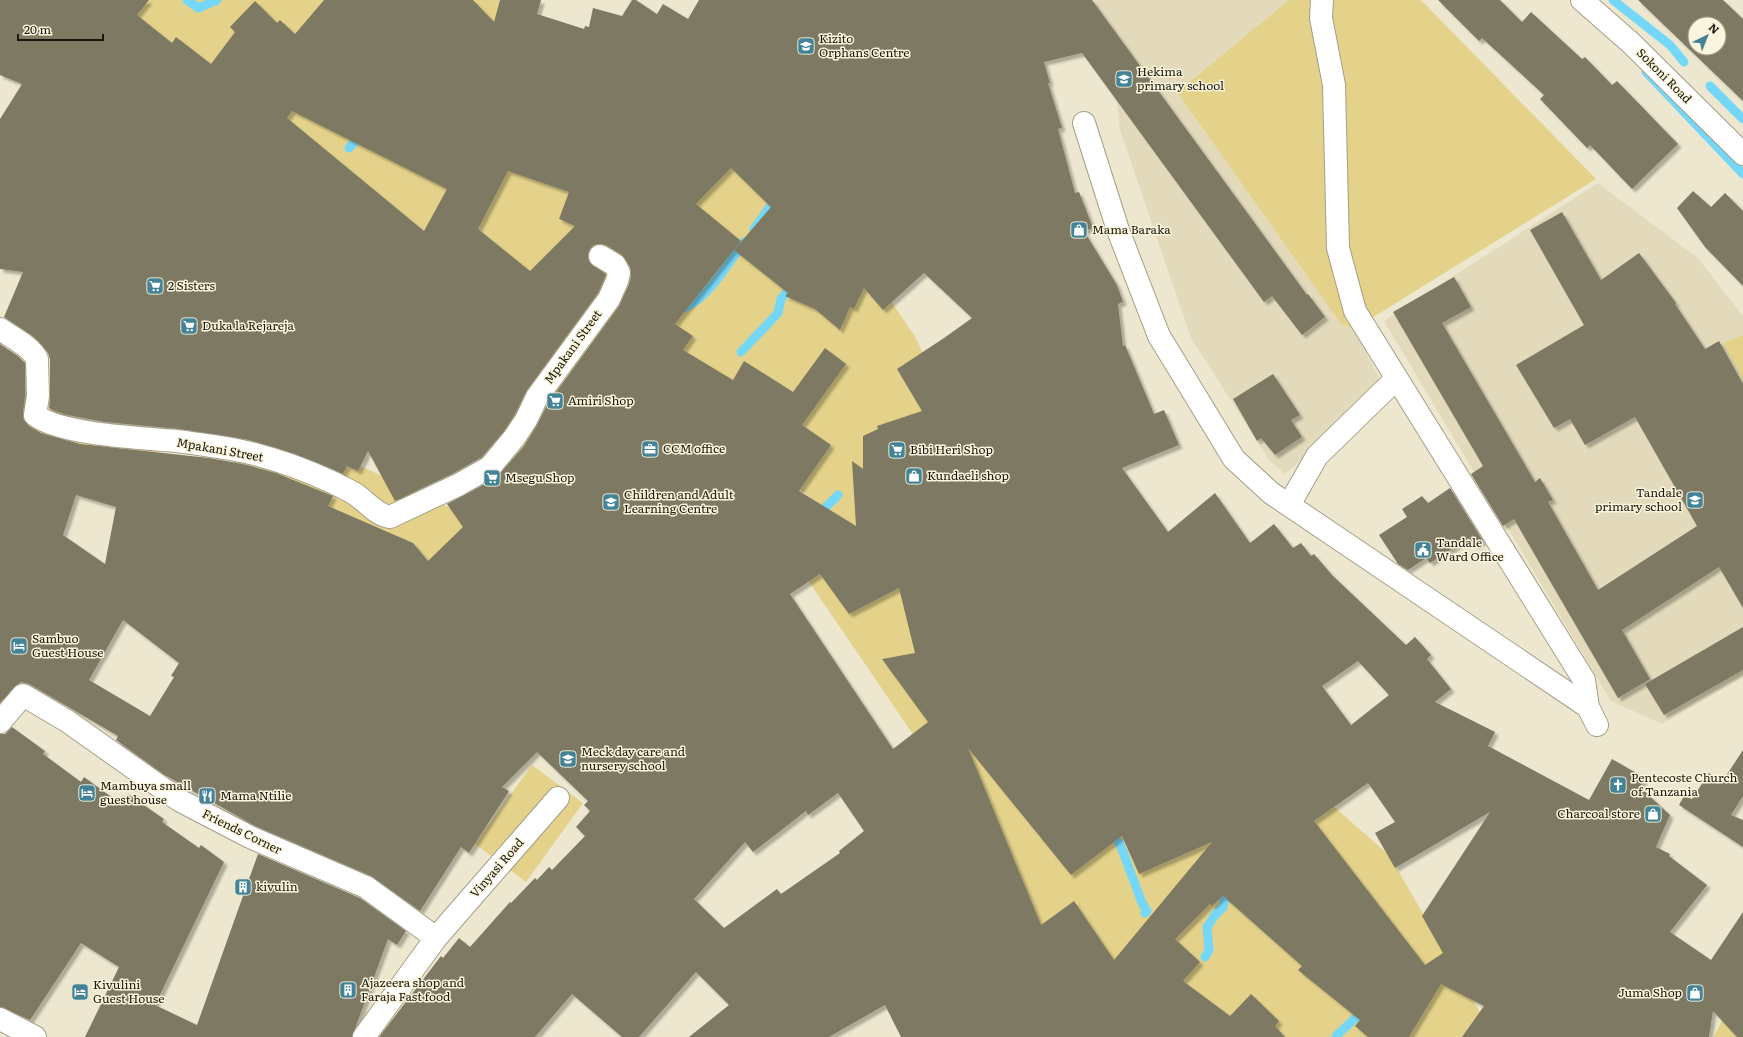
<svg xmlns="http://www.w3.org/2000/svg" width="1743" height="1037" font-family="Literata,serif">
	<defs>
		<filter id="shadow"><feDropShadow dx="3.5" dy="3.5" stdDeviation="1" flood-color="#0004"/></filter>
	</defs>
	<rect width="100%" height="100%" fill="#ede7cf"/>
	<path fill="#e2dabb" d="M 1050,0 L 1289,0 L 1177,92 L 1341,324 L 1354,329 L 1384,388 L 1285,474 L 1269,460 L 1191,338 L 1120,130 L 1116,91 Z
		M 1598,183 L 1698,258 L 1743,316 L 1743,677 L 1662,724 L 1611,701 L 1384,321 Z"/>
	<path fill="#e4d28a" d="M 0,0 L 499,0 L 555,44 L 785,146 L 914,335 L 1071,649 L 1244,728 L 1389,855 L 1487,1024 L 1489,1037 L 1191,1037 L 1077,983 L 985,840 L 788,551 L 820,505 L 760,460 L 606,587 L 403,570 L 0,459 L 0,387 L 212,475 L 287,432 L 533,546 L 485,436 L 0,6 Z
		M 1289,0 L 1421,0 L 1596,179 L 1354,329 L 1341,324 L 1177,92 Z
		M 1743,335 L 1743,379 L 1723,343 Z
		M 532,765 L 583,803 L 526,882 L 475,844 Z
		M 1737,989 L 1743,1037 L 1714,1037 Z"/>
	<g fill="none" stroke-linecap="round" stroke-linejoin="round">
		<path stroke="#75d7f8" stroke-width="9" d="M 187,0 L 198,8 L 217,0
			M 1613,0 L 1670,45 L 1684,62
			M 1646,72 L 1743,174
			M 1710,86 L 1743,119
			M 349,148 L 362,134
			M 754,229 L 777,197
			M 684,308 C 707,300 729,262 744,242
			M 741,352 L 778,313 L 781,299 L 794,283
			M 817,516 L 838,495
			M 1109,831 L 1120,844 L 1142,903 L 1147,911 L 1145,913
			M 1205,957 L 1209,950 L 1207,927 L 1215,915 L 1223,907 L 1225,899 L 1235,890
			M 1336,1036 L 1365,1009"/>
	</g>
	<path fill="#7e7963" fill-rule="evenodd" filter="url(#shadow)" d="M 0,0 L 149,0 L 137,15 L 172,43 L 176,37 L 211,64 L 235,32 L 230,27 L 255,1 L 277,23 L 280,20 L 295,34 L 324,0 L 473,0 L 494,22 L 500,0 L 541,0 L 537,14 L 584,29 L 585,26 L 589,27 L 593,8 L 622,16 L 632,0 L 636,0 L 657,14 L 663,4 L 688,19 L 699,0 L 1092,0 L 1307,295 L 1308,294 L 1325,317 L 1302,335 L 1272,296 L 1264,302 L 1082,53 L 1044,62 L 1050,83 L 1048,83 L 1062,128 L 1058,129 L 1075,193 L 1079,192 L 1093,228 L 1084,231 L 1117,285 L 1123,302 L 1118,304 L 1123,346 L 1125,345 L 1154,414 L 1164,410 L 1179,445 L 1122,468 L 1168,532 L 1215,493 L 1250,543 L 1274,524 L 1293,548 L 1301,543 L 1311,556 L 1314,554 L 1332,575 L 1406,645 L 1415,637 L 1431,655 L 1427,659 L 1451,689 L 1435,702 L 1495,732 L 1488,746 L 1589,800 L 1612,759 L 1645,778 L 1640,787 L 1670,815 L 1656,847 L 1670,854 L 1669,856 L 1707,885 L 1670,932 L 1711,960 L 1743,912 L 1743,1037 L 1737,1037 L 1713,1011 L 1709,1037 L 1462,1037 L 1484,1006 L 1441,984 L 1409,1037 L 1368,1037 L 1355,1026 L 1360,1020 L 1298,970 L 1302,966 L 1223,896 L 1212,906 L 1210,904 L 1175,939 L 1200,962 L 1183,981 L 1230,1016 L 1251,994 L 1279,1021 L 1275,1026 L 1285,1037 L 901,1037 L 885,1005 L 829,1037 L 689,1037 L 729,1005 L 696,972 L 639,1037 L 622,1037 L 572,994 L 535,1037 L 379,1037 L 441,956 L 443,958 L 459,938 L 470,947 L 510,902 L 511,903 L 535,878 L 537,880 L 549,867 L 552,870 L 585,836 L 576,827 L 590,811 L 584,805 L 588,801 L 537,752 L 502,787 L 509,791 L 469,853 L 461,847 L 420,911 L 371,876 L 255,826 L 163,774 L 116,740 L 118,736 L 29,684 L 21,682 L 18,684 L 0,703 L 0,344 L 18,356 L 25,363 L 25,395 L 23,413 L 24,420 L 29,426 L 41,433 L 80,444 L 209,458 L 243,464 L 276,473 L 333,496 L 328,506 L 413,543 L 428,561 L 463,527 L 447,504 L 496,478 L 524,446 L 537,425 L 548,403 L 619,306 L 629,284 L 631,276 L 630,267 L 622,255 L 606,245 L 600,244 L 594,245 L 590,249 L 588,255 L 589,262 L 606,274 L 598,293 L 527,390 L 515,414 L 504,431 L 482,457 L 452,474 L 395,501 L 368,451 L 358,471 L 347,466 L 343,474 L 295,454 L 249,440 L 179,429 L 105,422 L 67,415 L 52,410 L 49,408 L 50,396 L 50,359 L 48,353 L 34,337 L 4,317 L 23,272 L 0,269 L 0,119 L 22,84 L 0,75 ZM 292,111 L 447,189 L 424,231 L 287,118 ZM 731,168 L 771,207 L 734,250 L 788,293 L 785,296 L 815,309 L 840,330 L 850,307 L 854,309 L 864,288 L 883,310 L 924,273 L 972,318 L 944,338 L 897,369 L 922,411 L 877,426 L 878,429 L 863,436 L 863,469 L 852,461 L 856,526 L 799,491 L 831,445 L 802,425 L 846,364 L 825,348 L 793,392 L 744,361 L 733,380 L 683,350 L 693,336 L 675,324 L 741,241 L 696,204 ZM 508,171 L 569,192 L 559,219 L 575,226 L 530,271 L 478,229 ZM 76,495 L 116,507 L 105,564 L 63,535 ZM 820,574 L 849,614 L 899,588 L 915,653 L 882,659 L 928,722 L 893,749 L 790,594 ZM 123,620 L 179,663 L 171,676 L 174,677 L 150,716 L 89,680 ZM 1358,661 L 1389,695 L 1351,725 L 1322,686 ZM 968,748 L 1071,875 L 1122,836 L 1139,874 L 1212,842 L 1114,960 L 1074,901 L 1041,925 ZM 1368,783 L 1395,822 L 1375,833 L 1395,868 L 1490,812 L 1422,916 L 1443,953 L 1425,965 L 1314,821 ZM 838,793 L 864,831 L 839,851 L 840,853 L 781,894 L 777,889 L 724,928 L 694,899 L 745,842 L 753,852 L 806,811 L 808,815 Z
		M 1438,0 L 1500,0 L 1522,22 L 1531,12 L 1582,59 L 1585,57 L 1612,85 L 1617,81 L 1678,144 L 1632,189 L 1590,145 L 1587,148 L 1540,99 L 1544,95 L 1482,38 L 1479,41 Z
		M 1638,0 L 1723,0 L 1743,19 L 1743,101 ZM 1695,24 L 1719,24 L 1719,48 L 1695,48 Z
		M 1693,191 L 1711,207 L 1725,193 L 1743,211 L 1743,286 L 1705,247 L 1677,208 Z
		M 1562,212 L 1601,280 L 1639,253 L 1676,303 L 1675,304 L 1705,349 L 1719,341 L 1743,384 L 1743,608 L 1719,567 L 1622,630 L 1650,679 L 1618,698 L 1514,519 L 1503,526 L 1471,474 L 1483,466 L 1393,312 L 1454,277 L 1471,307 L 1442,323 L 1535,482 L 1540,478 L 1553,500 L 1548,502 L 1598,590 L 1697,526 L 1635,417 L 1585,445 L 1570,419 L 1554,428 L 1516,365 L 1584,325 L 1530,230 Z
		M 1273,374 L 1300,415 L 1291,420 L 1302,437 L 1275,455 L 1261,438 L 1257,441 L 1233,399 Z
		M 1450,488 L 1483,541 L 1475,546 L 1469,538 L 1430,563 L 1426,558 L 1408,570 L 1398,564 L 1379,535 L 1407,517 L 1402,509 L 1413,502 L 1422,496 L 1428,503 Z
		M 1743,627 L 1743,670 L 1664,715 L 1645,684 Z
		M 12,727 L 45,751 L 43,754 L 81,782 L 84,777 L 121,804 L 128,794 L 164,819 L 162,822 L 199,848 L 201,845 L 224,862 L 155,1005 L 197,1025 L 258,854 L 360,898 L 406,931 L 397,945 L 388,939 L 352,1037 L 85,1037 L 119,967 L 81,943 L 30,1020 L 0,1007 L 0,734 L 5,734 Z
		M 1743,750 L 1743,796 L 1731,815 L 1743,820 L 1743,847 L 1679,805 L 1684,796 L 1692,799 L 1709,773 L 1722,782 Z"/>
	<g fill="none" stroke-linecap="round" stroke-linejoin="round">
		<defs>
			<path id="minor" d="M 1322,0 L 1321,18 L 1334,85 L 1338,248 L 1355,311 L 1584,680 L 1588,707 L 1597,725
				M 1582,0 L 1631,43 L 1743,154
				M 1084,123 L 1118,230 L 1159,336 L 1234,459 L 1271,493 L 1588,707
				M 0,329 C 11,337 32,347 37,359 L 38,396 L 35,415 C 61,435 143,438 177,441 C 199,444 223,447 246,452 C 276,459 306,470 334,483 C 341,487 349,490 355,494 C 367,502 376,515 390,517 L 458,485 L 490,467 L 514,438 L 526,420 L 537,397 L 609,299 L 617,281 L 619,273 L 615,265 L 600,256
				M 1289,505 L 1317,456 L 1396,379
				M 0,722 L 23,695 L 67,721 L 179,800 L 250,837 L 366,887 L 436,938
				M 0,1019 L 35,1037
				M 364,1037 L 436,938 L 558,798"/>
		</defs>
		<use href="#minor" stroke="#a49f89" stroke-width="24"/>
		<use href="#minor" stroke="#fff" stroke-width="22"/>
	</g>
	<defs>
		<symbol id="school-square" viewBox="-11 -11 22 22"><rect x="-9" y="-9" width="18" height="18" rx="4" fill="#438297" stroke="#faf5dc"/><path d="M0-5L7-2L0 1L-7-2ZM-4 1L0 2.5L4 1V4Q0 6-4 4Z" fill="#fff"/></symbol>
		<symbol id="shop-square" viewBox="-11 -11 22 22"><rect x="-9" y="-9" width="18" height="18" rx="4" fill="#438297" stroke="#faf5dc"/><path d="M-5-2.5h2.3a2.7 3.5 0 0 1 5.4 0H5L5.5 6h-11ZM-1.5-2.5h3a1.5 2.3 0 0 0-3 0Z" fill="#fff"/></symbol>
		<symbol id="supermarket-square" viewBox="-11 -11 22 22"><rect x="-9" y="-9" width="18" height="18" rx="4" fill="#438297" stroke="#faf5dc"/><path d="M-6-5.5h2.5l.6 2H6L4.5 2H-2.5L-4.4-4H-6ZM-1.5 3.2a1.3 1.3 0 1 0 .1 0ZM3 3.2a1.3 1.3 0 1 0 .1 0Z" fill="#fff"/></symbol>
		<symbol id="office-square" viewBox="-11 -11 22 22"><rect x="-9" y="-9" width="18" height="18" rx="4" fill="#438297" stroke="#faf5dc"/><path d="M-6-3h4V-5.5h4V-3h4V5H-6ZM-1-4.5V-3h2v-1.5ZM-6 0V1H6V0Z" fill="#fff"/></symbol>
		<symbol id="civic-square" viewBox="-11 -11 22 22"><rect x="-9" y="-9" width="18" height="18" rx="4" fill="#438297" stroke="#faf5dc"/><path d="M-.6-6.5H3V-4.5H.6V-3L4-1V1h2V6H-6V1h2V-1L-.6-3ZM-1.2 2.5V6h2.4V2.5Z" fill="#fff"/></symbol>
		<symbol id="hotel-square" viewBox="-11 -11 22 22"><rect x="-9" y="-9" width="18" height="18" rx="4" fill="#438297" stroke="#faf5dc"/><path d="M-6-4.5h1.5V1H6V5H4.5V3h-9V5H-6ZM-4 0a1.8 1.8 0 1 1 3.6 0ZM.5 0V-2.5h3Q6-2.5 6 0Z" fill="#fff"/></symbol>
		<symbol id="church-square" viewBox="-11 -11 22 22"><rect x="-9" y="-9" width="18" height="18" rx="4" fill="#438297" stroke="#faf5dc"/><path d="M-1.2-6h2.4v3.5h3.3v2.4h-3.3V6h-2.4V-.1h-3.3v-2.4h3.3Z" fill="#fff"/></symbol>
		<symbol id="restaurant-square" viewBox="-11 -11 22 22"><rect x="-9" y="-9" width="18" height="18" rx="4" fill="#438297" stroke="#faf5dc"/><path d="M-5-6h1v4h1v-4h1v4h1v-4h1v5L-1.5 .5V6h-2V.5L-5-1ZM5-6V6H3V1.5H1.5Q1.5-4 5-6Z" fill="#fff"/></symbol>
		<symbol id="building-square" viewBox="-11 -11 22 22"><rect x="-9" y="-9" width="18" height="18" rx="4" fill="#438297" stroke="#faf5dc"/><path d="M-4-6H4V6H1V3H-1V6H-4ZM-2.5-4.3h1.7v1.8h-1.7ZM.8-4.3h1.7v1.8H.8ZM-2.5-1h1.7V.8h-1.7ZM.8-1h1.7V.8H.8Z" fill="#fff"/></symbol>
	</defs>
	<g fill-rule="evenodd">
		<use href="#school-square" x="796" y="36" width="20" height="20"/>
		<use href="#school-square" x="1114" y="69" width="20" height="20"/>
		<use href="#shop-square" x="1069" y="220" width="20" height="20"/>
		<use href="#supermarket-square" x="145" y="276" width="20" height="20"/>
		<use href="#supermarket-square" x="179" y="316" width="20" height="20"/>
		<use href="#supermarket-square" x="545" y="391" width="20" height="20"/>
		<use href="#office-square" x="640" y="439" width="20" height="20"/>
		<use href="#supermarket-square" x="887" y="440" width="20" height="20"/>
		<use href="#shop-square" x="904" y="466" width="20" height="20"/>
		<use href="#supermarket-square" x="482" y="468" width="20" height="20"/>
		<use href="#school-square" x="1685" y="490" width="20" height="20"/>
		<use href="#school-square" x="601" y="492" width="20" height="20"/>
		<use href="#civic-square" x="1413" y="540" width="20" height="20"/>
		<use href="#hotel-square" x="9" y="636" width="20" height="20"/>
		<use href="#school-square" x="558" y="749" width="20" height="20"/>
		<use href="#church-square" x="1608" y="775" width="20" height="20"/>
		<use href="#hotel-square" x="77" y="783" width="20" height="20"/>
		<use href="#restaurant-square" x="197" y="786" width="20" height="20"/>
		<use href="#shop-square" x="1643" y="804" width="20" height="20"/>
		<use href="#building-square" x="233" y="877" width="20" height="20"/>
		<use href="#building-square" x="338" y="980" width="20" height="20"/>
		<use href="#hotel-square" x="70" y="982" width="20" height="20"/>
		<use href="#shop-square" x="1685" y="983" width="20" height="20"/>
	</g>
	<g text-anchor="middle" stroke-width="3" stroke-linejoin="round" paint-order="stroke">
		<g font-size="12" fill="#18160d" stroke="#faf5dc" text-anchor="start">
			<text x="819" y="43">Kizito<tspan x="819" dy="14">Orphans Centre</tspan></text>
			<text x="1137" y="76">Hekima<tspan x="1137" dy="14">primary school</tspan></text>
			<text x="1092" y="234">Mama Baraka</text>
			<text x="168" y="290">2 Sisters</text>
			<text x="202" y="330">Duka la Rejareja</text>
			<text x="568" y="405">Amiri Shop</text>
			<text x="663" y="453">CCM office</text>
			<text x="910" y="454">Bibi Heri Shop</text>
			<text x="927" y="480">Kundaeli shop</text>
			<text x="505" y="482">Msegu Shop</text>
			<text x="1682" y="497" text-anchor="end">Tandale<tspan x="1682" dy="14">primary school</tspan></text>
			<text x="624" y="499">Children and Adult<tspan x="624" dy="14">Learning Centre</tspan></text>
			<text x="1436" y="547">Tandale<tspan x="1436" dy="14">Ward Office</tspan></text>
			<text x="32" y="643">Sambuo<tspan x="32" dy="14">Guest House</tspan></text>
			<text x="581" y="756">Meck day care and<tspan x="581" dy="14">nursery school</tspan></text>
			<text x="1631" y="782">Pentecoste Church<tspan x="1631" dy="14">of Tanzania</tspan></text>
			<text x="100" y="790">Mambuya small<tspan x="100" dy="14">guest house</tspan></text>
			<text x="220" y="800">Mama Ntilie</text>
			<text x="1640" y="818" text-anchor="end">Charcoal store</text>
			<text x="256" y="891">kivulin</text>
			<text x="361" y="987">Ajazeera shop and<tspan x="361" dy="14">Faraja Fast food</tspan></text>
			<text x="93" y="989">Kivulini<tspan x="93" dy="14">Guest House</tspan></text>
			<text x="1682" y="997" text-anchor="end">Juma Shop</text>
		</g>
		<g font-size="12" fill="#18160d" stroke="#faf5dc">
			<text transform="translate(1664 76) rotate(45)" y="4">Sokoni Road</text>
			<text transform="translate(573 347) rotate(-54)" y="4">Mpakani Street</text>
			<text transform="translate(220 450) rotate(10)" y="4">Mpakani Street</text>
			<text transform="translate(242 832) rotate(26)" y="4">Friends Corner</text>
			<text transform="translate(497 868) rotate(-49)" y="4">Vinyasi Road</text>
		</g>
	</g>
	<g transform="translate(1707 36) rotate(43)"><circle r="19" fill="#faf5dc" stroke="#a09c89"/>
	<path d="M0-3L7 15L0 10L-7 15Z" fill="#438297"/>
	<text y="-6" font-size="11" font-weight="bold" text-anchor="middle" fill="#18160d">N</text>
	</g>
	<path d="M18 34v6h85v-6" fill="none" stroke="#18160d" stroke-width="2"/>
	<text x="24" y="34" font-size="12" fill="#18160d" stroke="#faf5dc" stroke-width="3" paint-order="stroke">20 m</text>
</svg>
